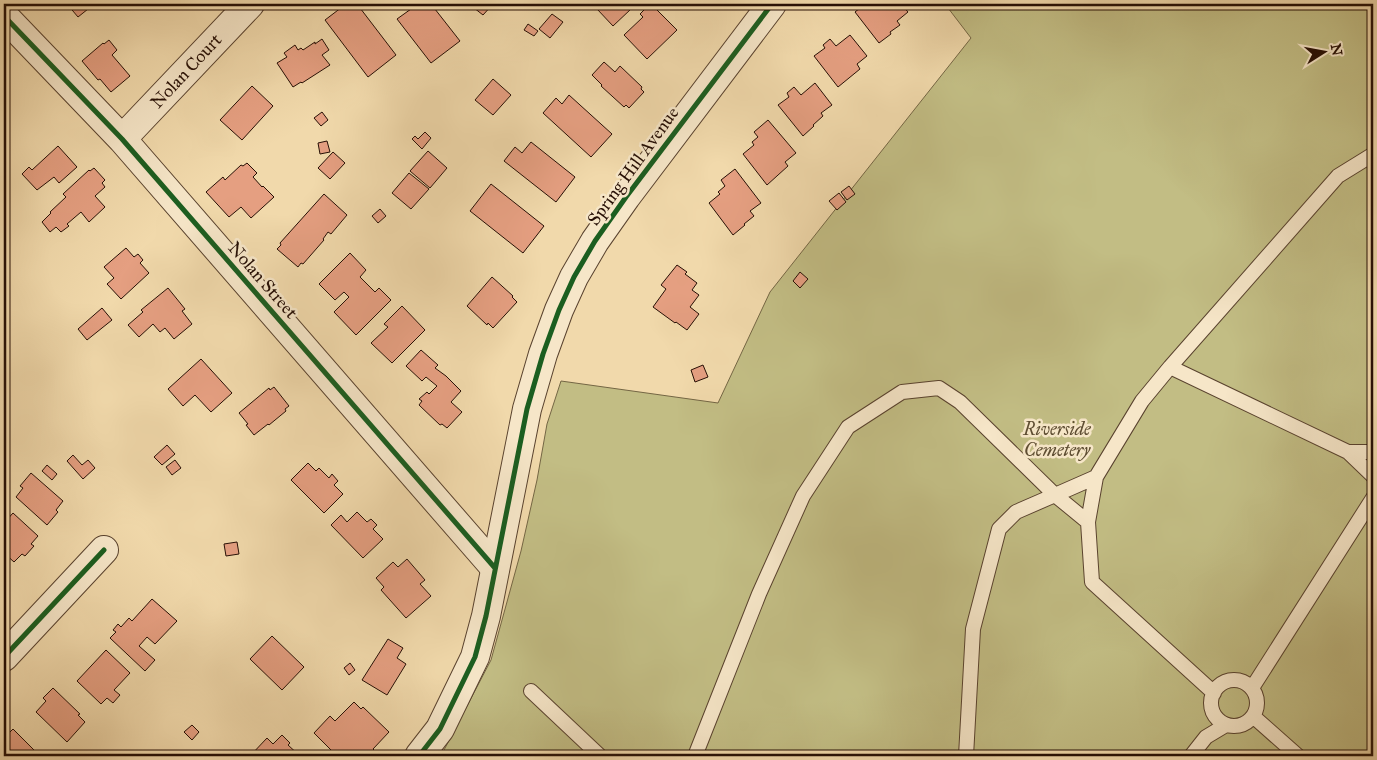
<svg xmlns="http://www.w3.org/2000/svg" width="1377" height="760" font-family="'IM FELL Great Primer',serif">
	<rect width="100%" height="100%" fill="#f1d9ab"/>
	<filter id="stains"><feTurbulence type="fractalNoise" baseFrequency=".004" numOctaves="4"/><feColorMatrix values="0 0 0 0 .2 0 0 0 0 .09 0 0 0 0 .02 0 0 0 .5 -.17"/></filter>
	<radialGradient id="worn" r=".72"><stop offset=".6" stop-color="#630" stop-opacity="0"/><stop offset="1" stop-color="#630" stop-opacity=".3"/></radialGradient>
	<path fill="#c2bd84" stroke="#746644" d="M 945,4 L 1373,4 L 1373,756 L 439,756 L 444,750 L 491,660 L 521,551 L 537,480 L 547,424 L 561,381 L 718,403 L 770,292 L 971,38 Z"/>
	<path fill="#e59f81" stroke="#260f05" d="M 67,4 L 101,4 L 95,9 L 93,5 L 78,17 Z
		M 346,4 L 357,4 L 396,55 L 368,77 L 325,20 Z
		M 418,4 L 431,4 L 460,41 L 431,63 L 397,19 Z
		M 469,4 L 493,4 L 483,15 Z
		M 602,4 L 627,4 L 631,9 L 613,26 L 597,9 Z
		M 650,4 L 651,4 L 677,30 L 647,59 L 624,35 L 643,17 L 640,14 Z
		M 865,4 L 901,4 L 908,12 L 897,21 L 900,25 L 890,32 L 891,34 L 879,43 L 855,12 Z
		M 552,14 L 563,22 L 550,38 L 539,29 Z
		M 528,24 L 538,31 L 534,36 L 524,30 Z
		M 850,35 L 867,56 L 857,64 L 860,69 L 838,87 L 814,56 L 825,48 L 823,45 L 830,39 L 836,46 Z
		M 322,39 L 329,50 L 322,55 L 330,65 L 302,83 L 301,82 L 293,87 L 277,63 L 287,57 L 284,53 L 295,45 L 298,50 L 301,48 L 303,50 L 315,42 L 315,44 Z
		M 109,40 L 117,50 L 112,55 L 130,76 L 111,92 L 100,79 L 98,80 L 82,61 L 103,43 L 104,44 Z
		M 604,62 L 615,72 L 620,66 L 642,87 L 641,89 L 644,92 L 629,108 L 626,105 L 624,107 L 601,86 L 602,85 L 592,75 Z
		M 493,79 L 511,95 L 493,115 L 475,100 Z
		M 815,83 L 832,105 L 821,113 L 823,116 L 813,125 L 814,126 L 803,136 L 778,105 L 789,97 L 787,93 L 794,87 L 801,95 Z
		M 252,86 L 273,106 L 242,140 L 220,120 Z
		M 569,95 L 612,134 L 591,157 L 543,113 L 556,98 L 562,104 Z
		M 322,112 L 328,120 L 321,126 L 314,118 Z
		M 768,120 L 796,153 L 785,162 L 788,166 L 767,185 L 743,154 L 754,145 L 752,142 L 758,137 L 754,132 Z
		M 425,132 L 431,138 L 422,149 L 412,139 L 415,136 L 418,139 Z
		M 327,141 L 330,152 L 320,154 L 318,143 Z
		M 531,142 L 575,177 L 556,202 L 504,161 L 515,147 L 522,153 Z
		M 58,146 L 77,167 L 59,183 L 54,177 L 37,190 L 22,174 L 29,167 L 32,170 Z
		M 428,151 L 447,168 L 430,188 L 410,171 Z
		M 333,152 L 345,163 L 330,179 L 318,168 Z
		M 247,163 L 257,173 L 253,177 L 262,187 L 263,186 L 274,197 L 251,218 L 241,207 L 229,217 L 206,192 L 223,177 L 225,180 L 241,165 L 243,166 Z
		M 94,168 L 105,180 L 102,183 L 105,187 L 95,196 L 105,207 L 89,222 L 81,212 L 67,224 L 69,226 L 61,232 L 56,227 L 50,232 L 42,222 L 51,213 L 50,212 L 66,197 L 63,194 L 89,170 L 90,171 Z
		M 735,169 L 761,203 L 750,211 L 754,216 L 744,224 L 745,225 L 733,235 L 709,203 L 720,194 L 718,192 L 725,186 L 721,180 Z
		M 409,173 L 429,189 L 411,209 L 392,193 Z
		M 491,184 L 544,226 L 523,253 L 470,211 Z
		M 849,186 L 855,194 L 847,200 L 841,192 Z
		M 839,193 L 846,202 L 837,210 L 829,201 Z
		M 324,194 L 347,215 L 331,234 L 328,232 L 323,239 L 324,240 L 303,264 L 301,263 L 298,267 L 277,249 L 281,245 L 280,243 Z
		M 380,209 L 386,216 L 378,223 L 372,216 Z
		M 126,248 L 134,257 L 138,254 L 143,260 L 140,263 L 149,273 L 121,299 L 107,284 L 114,278 L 104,267 Z
		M 350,253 L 366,270 L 360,277 L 375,292 L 379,288 L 391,300 L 356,335 L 334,312 L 349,297 L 344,292 L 335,300 L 319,284 Z
		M 677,265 L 687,272 L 685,274 L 697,283 L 692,290 L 699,295 L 690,307 L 699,314 L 687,330 L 676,322 L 675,323 L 653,307 L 666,289 L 661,285 Z
		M 800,272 L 808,279 L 800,288 L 793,281 Z
		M 492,277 L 513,296 L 512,297 L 517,302 L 493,328 L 488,323 L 487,325 L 467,306 Z
		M 168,288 L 185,309 L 182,311 L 192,324 L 174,339 L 165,328 L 160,332 L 153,324 L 139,337 L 128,325 L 143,312 L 141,310 Z
		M 402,306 L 425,330 L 392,363 L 371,343 L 388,327 L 384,324 Z
		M 102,308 L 112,320 L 87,340 L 78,329 Z
		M 421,350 L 438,365 L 435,368 L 446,376 L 461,391 L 451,402 L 462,412 L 447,428 L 442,424 L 440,425 L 419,405 L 422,401 L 419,399 L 427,392 L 429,394 L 437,386 L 426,377 L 422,381 L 406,366 Z
		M 201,359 L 232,393 L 211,412 L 195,395 L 183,406 L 168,389 Z
		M 703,365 L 708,377 L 695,382 L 691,370 Z
		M 274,387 L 289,406 L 285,409 L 286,411 L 269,425 L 268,424 L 254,435 L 246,425 L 248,424 L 239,413 L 269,388 L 270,390 Z
		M 167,445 L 175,454 L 162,465 L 154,457 Z
		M 73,455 L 82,465 L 88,460 L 95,468 L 83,479 L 67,461 Z
		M 175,460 L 181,468 L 172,475 L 166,467 Z
		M 308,463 L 316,471 L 319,468 L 329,478 L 332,474 L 338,481 L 334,485 L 343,494 L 324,513 L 291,480 Z
		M 47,465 L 57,474 L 52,480 L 42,471 Z
		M 31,473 L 63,501 L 56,510 L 58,512 L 47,525 L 16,497 L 23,488 L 20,486 Z
		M 357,512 L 367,522 L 371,519 L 377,525 L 373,529 L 383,539 L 363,558 L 331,525 L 341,515 L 347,522 Z
		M 13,513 L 38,536 L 31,544 L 34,546 L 25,556 L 22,554 L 14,562 L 4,553 L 4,523 Z
		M 237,542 L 239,554 L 226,556 L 224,544 Z
		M 407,559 L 425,580 L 420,584 L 431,596 L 406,618 L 381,590 L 384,587 L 376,578 L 393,562 L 398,567 Z
		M 152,599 L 177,621 L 155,644 L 147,637 L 139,646 L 155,660 L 145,671 L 110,638 L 116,632 L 113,630 L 118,624 L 121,627 L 129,618 L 132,621 Z
		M 272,636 L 304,667 L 282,690 L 250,659 Z
		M 388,639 L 403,648 L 397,658 L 406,664 L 387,695 L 362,680 Z
		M 106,650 L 130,673 L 114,690 L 120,695 L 113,703 L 107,698 L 101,704 L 77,681 Z
		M 350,663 L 355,670 L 349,675 L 344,668 Z
		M 53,688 L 80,714 L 78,715 L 85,722 L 67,742 L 36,712 L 46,701 L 43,698 Z
		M 354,702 L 361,709 L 363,707 L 389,732 L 373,749 L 374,750 L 368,756 L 337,756 L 314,733 L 330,716 L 335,721 Z
		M 192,725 L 199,732 L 192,740 L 184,732 Z
		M 13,729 L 38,754 L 36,756 L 4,756 L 4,736 L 6,736 Z
		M 282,735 L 290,743 L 288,745 L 300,756 L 250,756 L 267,738 L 273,744 Z"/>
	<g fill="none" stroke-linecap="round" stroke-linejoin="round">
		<defs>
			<path id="service" d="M 1170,367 L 1338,176 L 1372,155 L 1373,157
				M 1348,452 L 1373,452
				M 1096,477 L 1142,401 L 1170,367 L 1348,452 L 1373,476
				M 1088,522 L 1055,495 L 1096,477 L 1088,522 L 1092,582 L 1214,693
				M1211 703a23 23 0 1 1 46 0a23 23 0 1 1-46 0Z
				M 1252,688 L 1373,498
				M 531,691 L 600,756
				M 1254,717 L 1298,756
				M 695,756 L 759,594 L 803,496 L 848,427 L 902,392 L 939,388 L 960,402 L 1055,495 L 1016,512 L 999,529 L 973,629 L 966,756
				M 1191,756 L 1206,737 L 1226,725"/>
			<path id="minor" d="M 4,16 L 122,139 L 495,568
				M 122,139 L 250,4
				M 4,657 L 104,550"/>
			<path id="tertiary" d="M 419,756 L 440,729 L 475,657 L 486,616 L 527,409 L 543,354 L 559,310 L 574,277 L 595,241 L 626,197 L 772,4"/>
		</defs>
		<use href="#service" stroke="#59422e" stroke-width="16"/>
		<use href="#minor" stroke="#59422e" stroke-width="30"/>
		<use href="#tertiary" stroke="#59422e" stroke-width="30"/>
		<use href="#service" stroke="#f6e6c8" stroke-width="14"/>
		<use href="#minor" stroke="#f6e6c8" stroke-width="28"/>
		<use href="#tertiary" stroke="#f6e6c8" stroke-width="28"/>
		<defs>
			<path id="cycleway" d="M 4,16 L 122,139 L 495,568
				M 4,657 L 104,550
				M 419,756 L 440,729 L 475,657 L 486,616 L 527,409 L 543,354 L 559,310 L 574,277 L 595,241 L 626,197 L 772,4"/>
		</defs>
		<use href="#cycleway" stroke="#f6e6c8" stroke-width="8"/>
		<use href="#cycleway" stroke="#1b5e20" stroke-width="5"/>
	</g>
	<g text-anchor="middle" stroke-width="5" stroke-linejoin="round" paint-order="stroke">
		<g font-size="18" fill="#260f05" stroke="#f6e6c8">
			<text transform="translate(186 71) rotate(-47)" y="6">Nolan Court</text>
			<text transform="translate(633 166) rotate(-54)" y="6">Spring Hill Avenue</text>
			<text transform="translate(263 280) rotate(49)" y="6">Nolan Street</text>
		</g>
		<g font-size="18" font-style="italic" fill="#5d4c31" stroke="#f6e6c8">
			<text x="1057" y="435">Riverside<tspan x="1057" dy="21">Cemetery</tspan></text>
		</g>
	</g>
	<rect width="1377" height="760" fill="none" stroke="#f1d9ab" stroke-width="20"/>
	<rect x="5" y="5" width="1367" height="750" fill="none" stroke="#260f05" stroke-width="2.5"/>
	<rect x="10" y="10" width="1357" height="740" fill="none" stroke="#260f05"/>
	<g transform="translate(1324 52) rotate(79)" stroke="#f6e6c8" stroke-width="4" paint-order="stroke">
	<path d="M0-4L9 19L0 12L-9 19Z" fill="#260f05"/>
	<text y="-8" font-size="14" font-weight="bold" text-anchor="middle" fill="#260f05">N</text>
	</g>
	<rect width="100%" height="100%" filter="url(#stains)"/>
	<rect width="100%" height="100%" fill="url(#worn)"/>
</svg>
